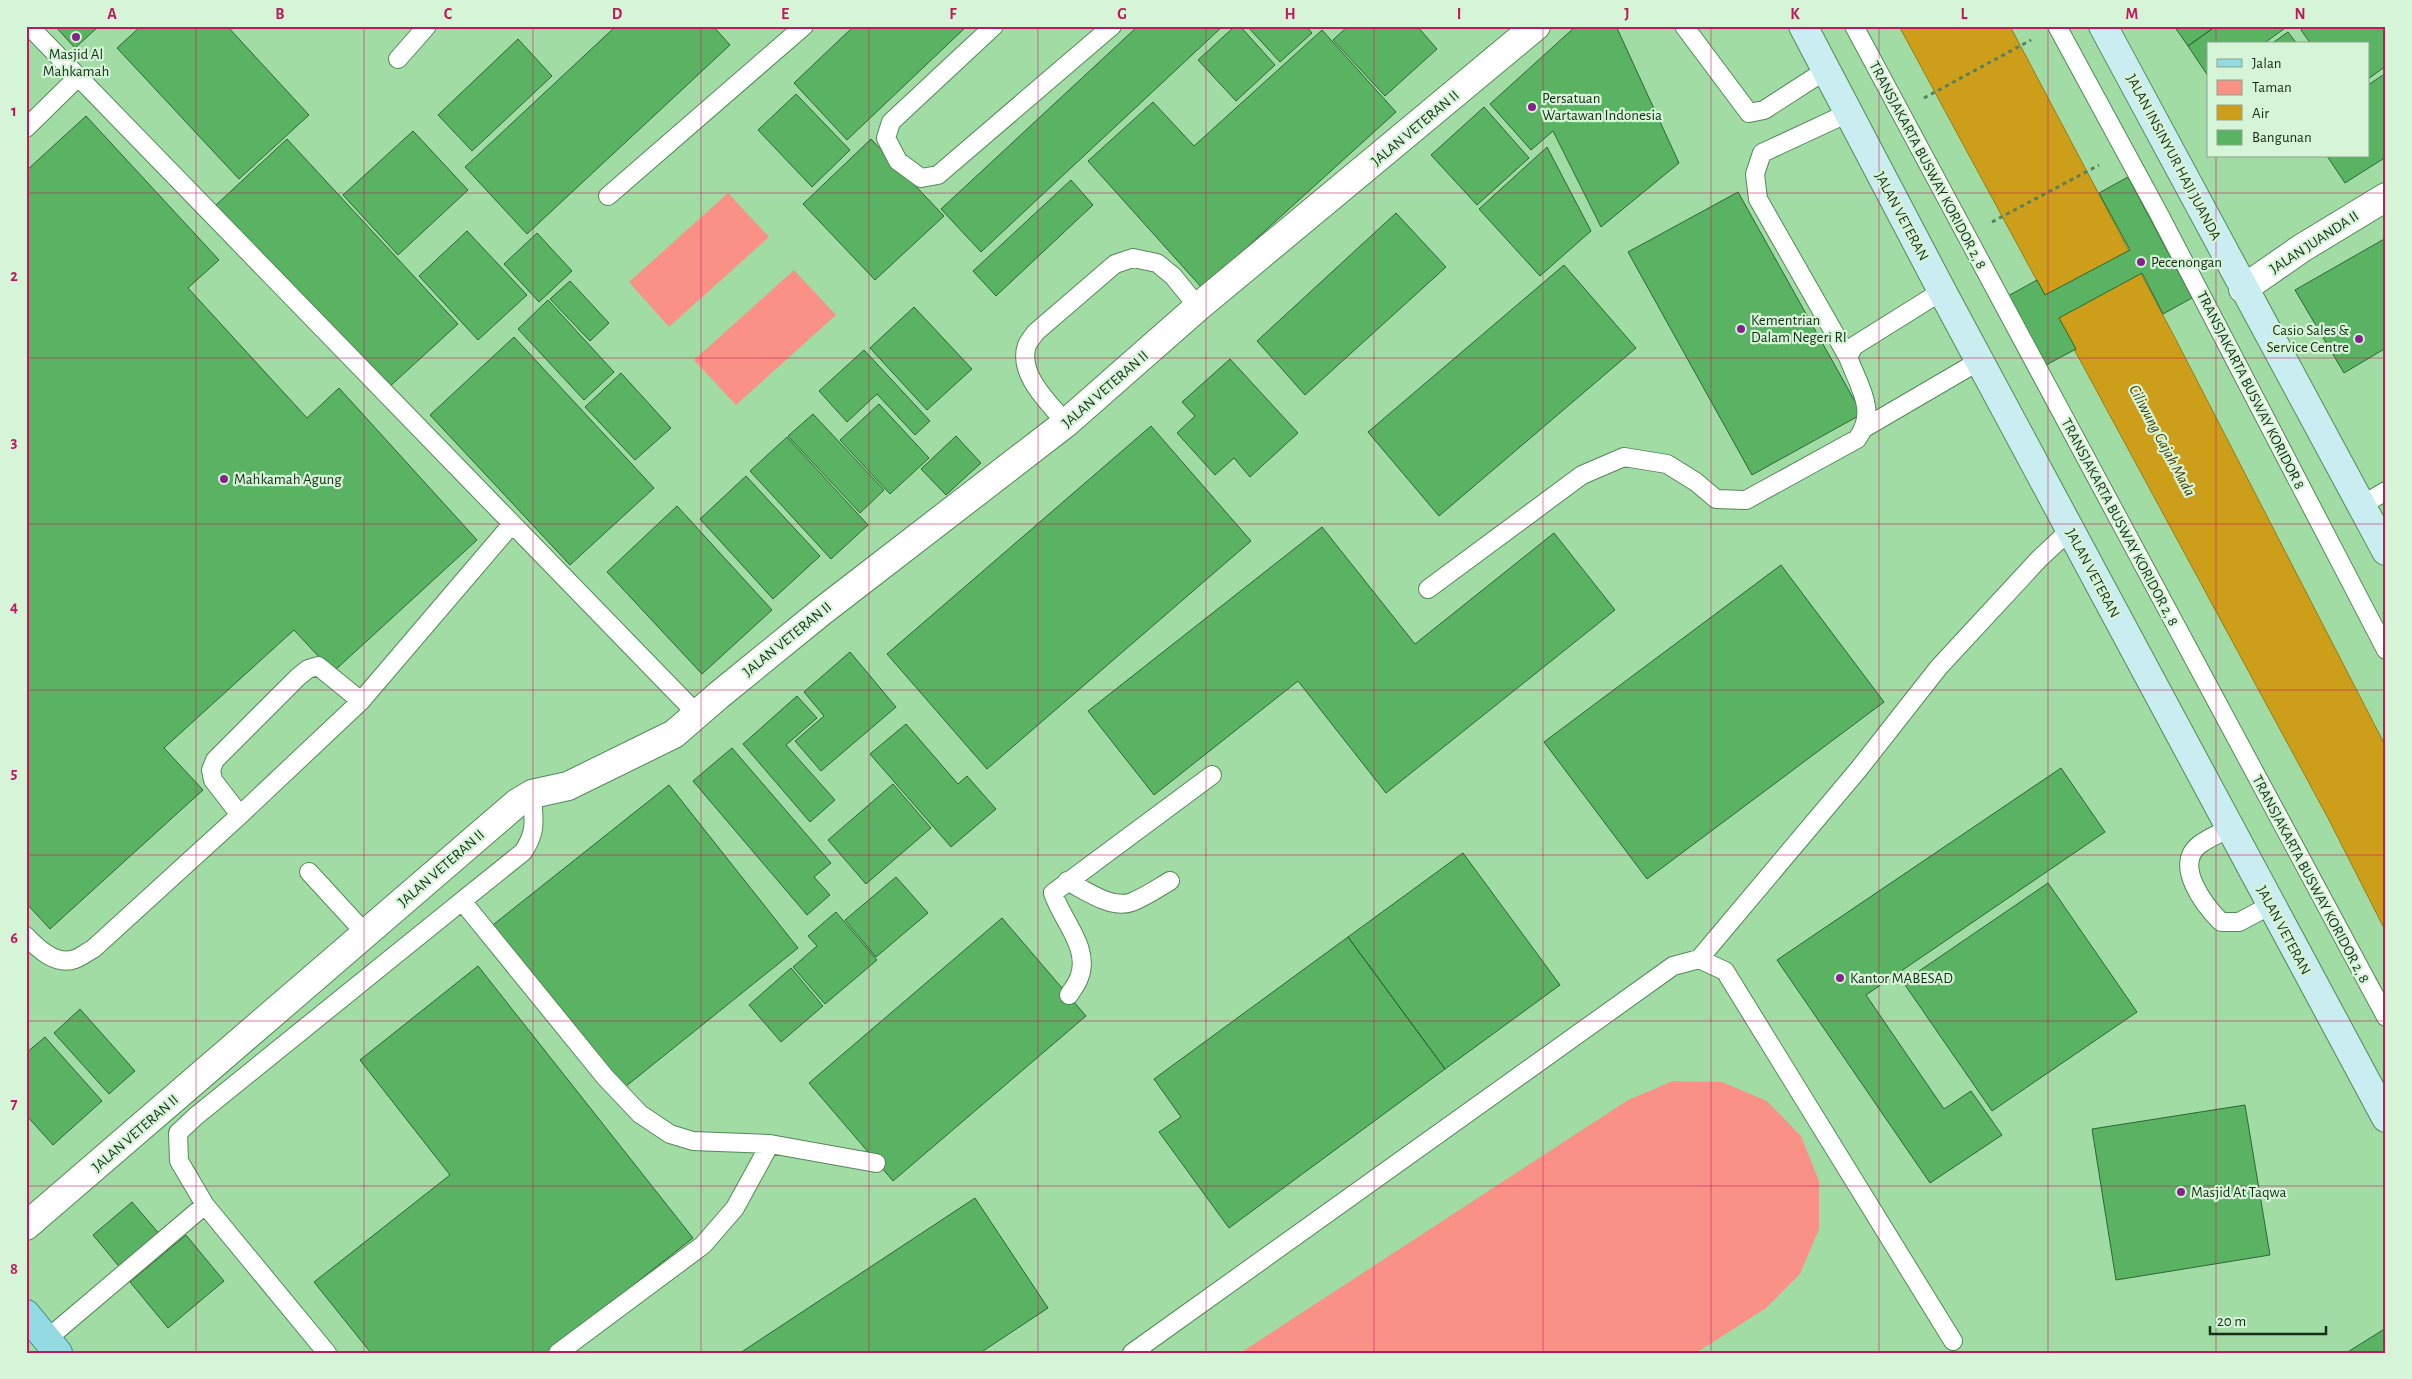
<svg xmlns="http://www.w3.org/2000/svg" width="2412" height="1379" font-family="'Alegreya Sans',sans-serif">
	<rect width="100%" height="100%" fill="#a0dca4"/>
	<path fill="#fa9187" d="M 728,193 L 769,237 L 669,327 L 629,282 Z
		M 794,270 L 836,315 L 736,405 L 694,360 Z
		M 1673,1081 L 1722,1082 L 1767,1101 L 1801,1136 L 1819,1181 L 1819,1229 L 1800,1274 L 1766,1308 L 1696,1353 L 1240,1353 L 1628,1100 Z"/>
	<path fill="#cd9e19" stroke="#967c19" d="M 1899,26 L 2010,26 L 2174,336 L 2386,747 L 2386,932 L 2328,818 Z"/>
	<path fill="#59b363" stroke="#2e6635" d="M 55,26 L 99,26 L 75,48 Z
		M 141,26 L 227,26 L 309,115 L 239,179 L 117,48 Z
		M 616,26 L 713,26 L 730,45 L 527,234 L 465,167 Z
		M 854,26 L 967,26 L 847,140 L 794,83 Z
		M 1138,26 L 1223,26 L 981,252 L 941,209 Z
		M 1235,26 L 1240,26 L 1275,65 L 1236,101 L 1198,60 Z
		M 1247,26 L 1306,26 L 1312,33 L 1280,62 Z
		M 1348,26 L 1417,26 L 1437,49 L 1385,96 L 1333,40 Z
		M 1576,26 L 1616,26 L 1679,163 L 1601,227 L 1553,131 L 1531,150 L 1490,104 Z
		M 2174,26 L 2216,26 L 2188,46 Z
		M 2216,26 L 2288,26 L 2263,44 L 2208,44 L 2208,76 L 2188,46 Z
		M 2305,26 L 2386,26 L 2386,66 L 2368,79 L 2368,44 L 2311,44 L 2301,30 Z
		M 1322,30 L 1396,112 L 1202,288 L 1088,161 L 1153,102 L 1194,146 Z
		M 2288,32 L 2297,44 L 2271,44 Z
		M 518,39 L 552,76 L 472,151 L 438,115 Z
		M 2386,73 L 2386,157 L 2345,183 L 2327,156 L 2368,156 L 2368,85 Z
		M 796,94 L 850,150 L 812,187 L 758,130 Z
		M 1484,107 L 1529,158 L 1477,205 L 1431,155 Z
		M 86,116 L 219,260 L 188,288 L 307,418 L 339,388 L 477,540 L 333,672 L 294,630 L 164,748 L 203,790 L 50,929 L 26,903 L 26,171 Z
		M 413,131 L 468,190 L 398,255 L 343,195 Z
		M 287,139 L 458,324 L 387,389 L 216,205 Z
		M 871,139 L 944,216 L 875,280 L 803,204 Z
		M 1547,147 L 1591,231 L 1540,276 L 1479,209 Z
		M 2128,177 L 2192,298 L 2163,314 L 2142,273 L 2059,318 L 2076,349 L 2046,365 L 2008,296 L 2037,280 L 2045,295 L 2130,250 L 2099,193 Z
		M 1071,180 L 1093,205 L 996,296 L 973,271 Z
		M 1738,192 L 1862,414 L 1752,475 L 1628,252 Z
		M 1396,213 L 1446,267 L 1305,395 L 1257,341 Z
		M 467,231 L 527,295 L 478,340 L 419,276 Z
		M 537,233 L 572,271 L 539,302 L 504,264 Z
		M 2386,238 L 2386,348 L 2344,373 L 2295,290 Z
		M 1564,265 L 1636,348 L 1439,516 L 1368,432 Z
		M 570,281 L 609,323 L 590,341 L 550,299 Z
		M 548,300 L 614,372 L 584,400 L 518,329 Z
		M 914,307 L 972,369 L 927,410 L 870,348 Z
		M 514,337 L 654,488 L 570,565 L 430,415 Z
		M 864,350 L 930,421 L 915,435 L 877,394 L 847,422 L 819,391 Z
		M 1230,359 L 1298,433 L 1250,477 L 1234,458 L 1215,475 L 1177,433 L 1195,416 L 1182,402 Z
		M 621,373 L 671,428 L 635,460 L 585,407 Z
		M 879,404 L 929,458 L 890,494 L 840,440 Z
		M 813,414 L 884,490 L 860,513 L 788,436 Z
		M 1151,426 L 1251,541 L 987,769 L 887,654 Z
		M 956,436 L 981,463 L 946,495 L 921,469 Z
		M 787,437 L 868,525 L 831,559 L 750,471 Z
		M 746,476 L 820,556 L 773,599 L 700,519 Z
		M 677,506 L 772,610 L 702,674 L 607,572 Z
		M 1322,527 L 1415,644 L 1554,533 L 1615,610 L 1386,793 L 1298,681 L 1154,795 L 1088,711 Z
		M 1781,565 L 1884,702 L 1647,879 L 1544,742 Z
		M 850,652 L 896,707 L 821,771 L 795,741 L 824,716 L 804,692 Z
		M 797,696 L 817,718 L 786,745 L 835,800 L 810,822 L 743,744 Z
		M 906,724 L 958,784 L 967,776 L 996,809 L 951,847 L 870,754 Z
		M 732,748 L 831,863 L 814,877 L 830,895 L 807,915 L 693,781 Z
		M 2061,768 L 2105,832 L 1866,995 L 1944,1109 L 1971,1091 L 2002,1135 L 1930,1183 L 1777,960 Z
		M 893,784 L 931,828 L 866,884 L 828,840 Z
		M 669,785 L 798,948 L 620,1091 L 489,928 Z
		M 1463,853 L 1560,985 L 1445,1069 L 1348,937 Z
		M 896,877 L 928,913 L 876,957 L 845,920 Z
		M 2048,883 L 2137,1012 L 1992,1111 L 1903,982 Z
		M 836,912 L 877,960 L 825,1004 L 793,967 L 817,946 L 808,936 Z
		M 1002,918 L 1086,1016 L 893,1181 L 809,1083 Z
		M 1348,937 L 1445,1069 L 1229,1228 L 1159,1132 L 1181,1117 L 1154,1079 Z
		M 478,966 L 693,1238 L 547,1353 L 371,1353 L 314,1282 L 450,1175 L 360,1060 Z
		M 791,968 L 823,1006 L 781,1042 L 749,1005 Z
		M 80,1009 L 135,1071 L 109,1094 L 54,1033 Z
		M 45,1037 L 102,1101 L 53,1145 L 26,1115 L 26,1053 Z
		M 2245,1105 L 2270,1255 L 2116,1280 L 2092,1129 Z
		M 975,1198 L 1048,1308 L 980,1353 L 740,1353 Z
		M 132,1202 L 162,1237 L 122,1270 L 93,1235 Z
		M 186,1235 L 224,1281 L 168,1328 L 130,1282 Z
		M 2386,1328 L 2386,1353 L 2346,1353 Z"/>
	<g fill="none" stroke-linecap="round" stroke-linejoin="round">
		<defs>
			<path id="lane" d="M 29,26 L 698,715
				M 994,26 L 891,122 L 886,138 L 898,161 L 921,178 L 938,175 L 1112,26
				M 1684,26 L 1749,113 L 1764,110 L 1826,70
				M 1854,26 L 2386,1017
				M 2057,26 L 2159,214 L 2386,650
				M 398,59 L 427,26
				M 1848,113 L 1762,153 L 1755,174 L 1758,199 L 1848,357
				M 26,128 L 78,77
				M 608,196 L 804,26
				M 1066,423 C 1049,403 1017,374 1027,345 C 1029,341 1033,336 1036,332 L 1115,264 L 1133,258 L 1157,263 L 1173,276 L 1198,307
				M 1866,427 L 1979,361
				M 2362,505 L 2386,491
				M 1428,589 L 1582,475 L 1624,457 L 1667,464 L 1696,482 L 1716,499 L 1746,500 L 1857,439 C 1878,411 1859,387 1848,357 L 1854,346 L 1942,291
				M 532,794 C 533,819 538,830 523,852 L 462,901 L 605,1077 L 640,1114 L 670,1134 L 693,1141 L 770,1144 L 876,1163
				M 240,815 L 213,780 L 211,770 L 215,760 L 298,677 L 308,669 L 318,666 L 361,701
				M 2230,828 C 2220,833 2208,838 2199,845 C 2173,865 2205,906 2221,922 L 2239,922 L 2271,905
				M 309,872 L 365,933
				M 1067,881 C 1085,890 1112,910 1132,902 C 1145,897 1158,888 1170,881
				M 26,936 C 38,949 56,966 75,959 C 81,957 87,952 93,949 L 240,815 L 361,701 L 512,524
				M 1699,959 L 1858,770 L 1939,667 L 2039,559 L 2070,530
				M 1069,995 C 1072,990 1077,984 1079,978 C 1091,948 1062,921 1053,893 L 1212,775
				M 47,1339 L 205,1205
				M 327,1353 L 205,1205 L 179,1161 L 178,1133 L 196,1116 L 462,901
				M 558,1353 L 703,1245 L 735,1208 L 770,1144
				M 1132,1353 L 1673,966 L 1699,959 L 1725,971 L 1953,1341"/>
			<path id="street" d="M 2243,289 L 2302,248 L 2386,197
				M 26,1226 L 517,803 L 532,794 L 568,786 L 674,734 L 719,695 L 821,612 L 1066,423 L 1198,307 L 1536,26"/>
			<path id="secondary" d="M 1803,26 L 1942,291 L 2386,1118
				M 2103,26 L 2386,551"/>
			<path id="primary" d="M 26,1314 L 58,1353"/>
		</defs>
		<use href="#lane" stroke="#528a56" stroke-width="20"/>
		<use href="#street" stroke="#528a56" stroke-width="30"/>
		<use href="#secondary" stroke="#528a56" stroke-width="30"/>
		<use href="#primary" stroke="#3a8e90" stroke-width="30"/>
		<path stroke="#58805b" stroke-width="3" stroke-dasharray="4 4" stroke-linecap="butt" d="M 1924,98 L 2031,40
			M 1992,222 L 2099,165"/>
		<use href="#lane" stroke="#fff" stroke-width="18"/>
		<use href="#street" stroke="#fff" stroke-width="28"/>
		<use href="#secondary" stroke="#caedf1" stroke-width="28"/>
		<use href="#primary" stroke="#94dae3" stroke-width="28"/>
	</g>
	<path fill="none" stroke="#c2185b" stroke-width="1" stroke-opacity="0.55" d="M 196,26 L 196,1353M 364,26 L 364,1353M 533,26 L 533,1353M 701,26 L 701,1353M 869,26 L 869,1353M 1038,26 L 1038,1353M 1206,26 L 1206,1353M 1374,26 L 1374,1353M 1543,26 L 1543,1353M 1711,26 L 1711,1353M 1879,26 L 1879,1353M 2048,26 L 2048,1353M 2216,26 L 2216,44M 2216,156 L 2216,1353M 26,193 L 2386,193M 26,358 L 2386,358M 26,524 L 2386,524M 26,690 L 2386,690M 26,855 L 2386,855M 26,1021 L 2386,1021M 26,1186 L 2386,1186"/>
	<g fill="#86228b" stroke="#d6f4d7" stroke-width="2">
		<circle cx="76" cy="37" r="5"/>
		<circle cx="1532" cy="107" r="5"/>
		<circle cx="2141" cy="262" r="5"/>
		<circle cx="1741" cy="329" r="5"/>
		<circle cx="2359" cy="339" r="5"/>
		<circle cx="224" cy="479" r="5"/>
		<circle cx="1840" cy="978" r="5"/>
		<circle cx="2181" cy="1192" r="5"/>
	</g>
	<g text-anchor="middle" stroke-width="4.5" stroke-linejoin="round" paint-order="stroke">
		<g font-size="15" fill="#162d18" stroke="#d6f4d7" text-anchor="start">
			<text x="76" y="59" text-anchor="middle">Masjid Al<tspan x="76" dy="17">Mahkamah</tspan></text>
			<text x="1542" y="103">Persatuan<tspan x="1542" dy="17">Wartawan Indonesia</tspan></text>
			<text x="2151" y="267">Pecenongan</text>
			<text x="1751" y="325">Kementrian<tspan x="1751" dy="17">Dalam Negeri RI</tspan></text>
			<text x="2349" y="335" text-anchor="end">Casio Sales &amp;<tspan x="2349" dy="17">Service Centre</tspan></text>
			<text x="234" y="484">Mahkamah Agung</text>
			<text x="1850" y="983">Kantor MABESAD</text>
			<text x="2191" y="1197">Masjid At Taqwa</text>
		</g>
		<g font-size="15" fill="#162d18" stroke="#d6f4d7">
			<text transform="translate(1415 128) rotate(-40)" y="5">JALAN VETERAN II</text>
			<text transform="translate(2174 157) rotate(62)" y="5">JALAN INSINYUR HAJI JUANDA</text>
			<text transform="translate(1928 165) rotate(62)" y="5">TRANSJAKARTA BUSWAY KORIDOR 2, 8</text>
			<text transform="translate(1902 216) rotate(62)" y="5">JALAN VETERAN</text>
			<text transform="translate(2314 242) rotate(-33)" y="5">JALAN JUANDA II</text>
			<text transform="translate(1105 389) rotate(-41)" y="5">JALAN VETERAN II</text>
			<text transform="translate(2251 390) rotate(63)" y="5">TRANSJAKARTA BUSWAY KORIDOR 8</text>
			<text transform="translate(2120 522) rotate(62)" y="5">TRANSJAKARTA BUSWAY KORIDOR 2, 8</text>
			<text transform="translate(2093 573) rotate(62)" y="5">JALAN VETERAN</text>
			<text transform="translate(787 639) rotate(-39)" y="5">JALAN VETERAN II</text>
			<text transform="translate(441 868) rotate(-41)" y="5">JALAN VETERAN II</text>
			<text transform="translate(2311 879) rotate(62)" y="5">TRANSJAKARTA BUSWAY KORIDOR 2, 8</text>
			<text transform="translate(2284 930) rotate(62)" y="5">JALAN VETERAN</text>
			<text transform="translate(135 1133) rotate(-41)" y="5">JALAN VETERAN II</text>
		</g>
		<g font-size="16" font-style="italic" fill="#4c3906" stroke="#d6f4d7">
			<text transform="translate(2163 440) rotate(62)" y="6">Ciliwung Gajah Mada</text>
		</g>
	</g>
	<rect width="2412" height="1379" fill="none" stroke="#d6f4d7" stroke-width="55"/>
	<rect x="2207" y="42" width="162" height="115" fill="#d6f4d7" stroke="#89a48b"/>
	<rect x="2217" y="59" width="25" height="8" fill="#94dae3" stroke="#89a48b"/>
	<text x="2252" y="68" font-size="15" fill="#162d18">Jalan</text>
	<rect x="2217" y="80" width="25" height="15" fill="#fa9187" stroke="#89a48b"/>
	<text x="2252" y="92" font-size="15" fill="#162d18">Taman</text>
	<rect x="2217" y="105" width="25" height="15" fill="#cd9e19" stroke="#89a48b"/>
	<text x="2252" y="118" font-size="15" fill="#162d18">Air</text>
	<rect x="2217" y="130" width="25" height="15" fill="#59b363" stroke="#89a48b"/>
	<text x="2252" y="142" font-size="15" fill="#162d18">Bangunan</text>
	<path d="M2210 1326v8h116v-8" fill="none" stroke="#162d18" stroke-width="2.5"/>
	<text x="2217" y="1326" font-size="15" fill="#162d18" stroke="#d6f4d7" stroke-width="4" paint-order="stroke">20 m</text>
	<rect x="28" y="28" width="2356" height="1324" fill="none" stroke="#c2185b" stroke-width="2"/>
	<g font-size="16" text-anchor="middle" font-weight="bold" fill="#c2185b">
		<text x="112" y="19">A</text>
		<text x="280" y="19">B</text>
		<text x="448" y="19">C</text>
		<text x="617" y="19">D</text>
		<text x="785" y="19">E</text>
		<text x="953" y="19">F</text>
		<text x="1122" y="19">G</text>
		<text x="1290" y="19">H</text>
		<text x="1459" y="19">I</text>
		<text x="1627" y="19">J</text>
		<text x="1795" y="19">K</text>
		<text x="1964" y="19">L</text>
		<text x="2132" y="19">M</text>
		<text x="2300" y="19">N</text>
		<text x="14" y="116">1</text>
		<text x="14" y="281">2</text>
		<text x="14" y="447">3</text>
		<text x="14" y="612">4</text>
		<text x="14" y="778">5</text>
		<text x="14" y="943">6</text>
		<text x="14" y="1109">7</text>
		<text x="14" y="1274">8</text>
	</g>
</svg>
